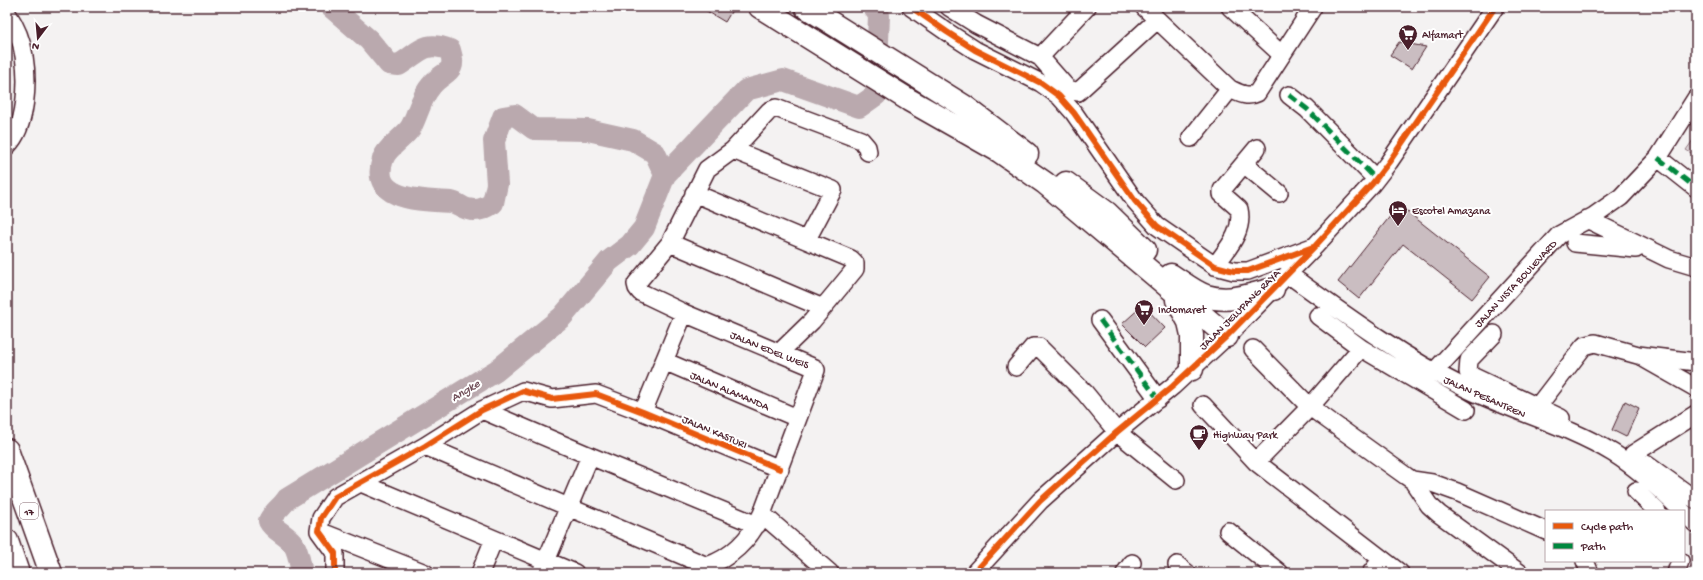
<svg xmlns="http://www.w3.org/2000/svg" width="1703" height="580" font-family="'Gochi Hand',sans-serif">
	<rect width="100%" height="100%" fill="#f4f2f2"/>
	<filter id="ink" filterUnits="userSpaceOnUse"><feTurbulence type="fractalNoise" baseFrequency=".025" numOctaves="2"/><feDisplacementMap in="SourceGraphic" scale="8" xChannelSelector="R" yChannelSelector="G"/><feConvolveMatrix kernelMatrix="1 2 1 2 8 2 1 2 1" color-interpolation-filters="sRGB"/></filter>
	<g filter="url(#ink)">
		<path fill="#dbd2d5" stroke="#927880" d="M 1696,136 L 1696,156 L 1686,150 Z"/>
		<g fill="none" stroke-linecap="round" stroke-linejoin="round">
			<path stroke="#baa9ae" stroke-width="22" d="M 331,7 L 369,40 L 389,64 L 399,65 C 420,52 424,40 450,50 C 458,75 443,70 431,86 C 421,97 418,114 411,127 C 405,137 386,148 383,159 C 368,202 425,200 451,202 C 458,203 462,208 468,209 C 477,212 486,208 493,203 L 497,184 L 494,141 L 503,117 L 515,115 L 534,129 L 588,130 L 633,140 L 655,153 L 665,175
				M 302,573 C 300,565 299,553 294,545 C 288,535 274,531 269,521 C 273,512 282,507 287,499 L 496,371 L 562,317 L 609,261 L 630,245 L 644,228 L 665,175 L 746,90 L 783,80 L 859,107 L 876,95 L 879,15 L 873,7"/>
		</g>
		<path fill="#cabdc1" stroke="#4a1f2b" d="M 700,7 L 734,7 L 725,22 Z
			M 1399,42 L 1426,47 L 1412,69 L 1390,55 Z
			M 1399,205 L 1490,277 L 1472,299 L 1403,244 L 1359,299 L 1338,282 Z
			M 1143,305 L 1165,328 L 1145,347 L 1122,324 Z
			M 1625,401 L 1639,408 L 1626,437 L 1612,430 Z"/>
		<g fill="none" stroke-linecap="round" stroke-linejoin="round">
			<defs>
				<path id="minor" d="M 911,7 L 947,32 L 975,50 L 1041,83 L 1059,96 L 1074,113 L 1135,201 L 1157,226 L 1215,266 L 1234,271 L 1248,271 L 1312,247
					M 949,7 L 976,24 L 1040,57 L 1068,89 L 1078,92 L 1157,20
					M 1144,7 L 1230,89 C 1239,93 1247,98 1257,93 L 1313,7
					M 1230,7 L 1282,55
					M 1040,57 L 1087,7
					M 1289,95 L 1307,109 L 1376,179
					M 1191,138 L 1230,89
					M 7,146 C 27,127 28,81 24,56 C 22,41 15,25 7,13
					M 733,150 L 833,190 L 807,239
					M 1658,158 L 1696,188
					M 1244,164 L 1279,193
					M 694,193 L 851,259 L 855,263 L 855,269 L 812,321 L 779,353
					M 1587,219 L 1669,259 L 1696,267
					M 670,243 L 823,308
					M 1575,243 L 1636,249
					M 1215,266 C 1227,249 1244,232 1239,209 L 1222,194 L 1222,190 L 1257,148
					M 1288,274 C 1344,314 1399,355 1461,386 C 1510,411 1566,424 1613,453 C 1639,469 1661,490 1682,511
					M 684,313 L 640,292 L 637,288 L 636,284 L 670,243 L 707,169 L 733,150 L 769,111 L 776,108 L 861,140 L 867,147 L 868,152
					M 1100,320 L 1158,399
					M 1494,334 L 1469,360 L 1468,372 L 1472,376 L 1561,418
					M 1361,348 L 1466,410
					M 1253,349 L 1310,407 L 1406,476 L 1412,480 L 1432,483 L 1457,492 L 1546,531
					M 1645,359 L 1696,388
					M 664,361 L 797,418
					M 1016,367 L 1033,347 L 1039,347 L 1085,393 L 1117,432 L 1176,480
					M 1434,372 L 1559,235 L 1594,216 L 1621,197 L 1658,158 L 1696,98
					M 1203,405 L 1256,462 L 1400,573
					M 1538,406 L 1584,346 L 1595,343 L 1638,355 L 1696,362
					M 482,410 L 590,456
					M 643,412 L 684,313 L 815,368 L 816,370 L 762,514 L 830,573
					M 425,446 L 707,566 C 733,557 750,539 762,514
					M 1633,454 L 1696,414
					M 1256,462 L 1310,407 L 1361,348 L 1318,316
					M 1646,464 L 1696,500
					M 1412,480 L 1429,505 L 1439,514 L 1520,573
					M 361,483 L 575,573
					M 1636,491 L 1657,511
					M 1684,513 L 1696,524
					M 319,531 L 425,573
					M 1228,531 L 1280,573
					M 1585,561 L 1590,573
					M 1177,565 L 1187,573
					M 335,573 L 335,553 L 319,531 L 321,518 L 335,497 L 425,446 L 482,410 L 523,391 L 552,399 L 596,394 L 643,412 L 780,469
					M 480,573 L 494,539
					M 541,573 L 590,456 L 757,525
					M 974,573 L 1040,501 L 1117,432 L 1173,386 L 1227,336 L 1316,245 L 1372,184 L 1389,162 L 1495,7
					M 1125,573 L 1132,563
					M 1371,573 L 1382,559
					M 1676,573 L 1680,561"/>
				<path id="highway" d="M 760,7 L 909,100 L 999,151 L 1045,183 L 1227,336
					M 806,7 L 964,106 L 1027,154
					M 1066,183 L 1107,213 L 1145,250
					M 1171,275 C 1182,282 1194,292 1206,296 C 1229,303 1251,295 1273,289
					M 1177,300 L 1189,322 L 1192,335 L 1192,369
					M 7,450 L 51,573
					M 7,541 L 18,573"/>
			</defs>
			<use href="#minor" stroke="#4a1f2b" stroke-width="20"/>
			<use href="#highway" stroke="#4a1f2b" stroke-width="25"/>
			<use href="#minor" stroke="#fff" stroke-width="17"/>
			<use href="#highway" stroke="#fff" stroke-width="22"/>
			<path stroke="#00873e" stroke-width="5" stroke-dasharray="10 5" stroke-linecap="butt" d="M 1289,95 L 1307,109 L 1376,179
				M 1658,158 L 1696,188
				M 1100,320 L 1158,399"/>
			<defs>
				<path id="cycleway" d="M 911,7 L 947,32 L 975,50 L 1041,83 L 1059,96 L 1074,113 L 1135,201 L 1157,226 L 1215,266 L 1234,271 L 1248,271 L 1313,247
					M 335,573 L 335,553 L 319,531 L 321,518 L 335,497 L 425,446 L 482,410 L 523,391 L 552,399 L 596,394 L 643,412 L 780,469
					M 974,573 L 1040,501 L 1117,432 L 1173,386 L 1227,336 L 1316,245 L 1372,184 L 1389,162 L 1495,7"/>
			</defs>
			<use href="#cycleway" stroke="#fff" stroke-width="8"/>
			<use href="#cycleway" stroke="#e8590c" stroke-width="6"/>
		</g>
	</g>
	<defs>
		<symbol id="supermarket-pin" viewBox="-11 -11 22 30"><path d="M0 17L-7.5 6A9.5 9.5 0 1 1 7.5 6Z" fill="#4a1f2b" stroke="#fff"/><path d="M-6-5.5h2.5l.6 2H6L4.5 2H-2.5L-4.4-4H-6ZM-1.5 3.2a1.3 1.3 0 1 0 .1 0ZM3 3.2a1.3 1.3 0 1 0 .1 0Z" fill="#fff"/></symbol>
		<symbol id="hotel-pin" viewBox="-11 -11 22 30"><path d="M0 17L-7.5 6A9.5 9.5 0 1 1 7.5 6Z" fill="#4a1f2b" stroke="#fff"/><path d="M-6-4.5h1.5V1H6V5H4.5V3h-9V5H-6ZM-4 0a1.8 1.8 0 1 1 3.6 0ZM.5 0V-2.5h3Q6-2.5 6 0Z" fill="#fff"/></symbol>
		<symbol id="cafe-pin" viewBox="-11 -11 22 30"><path d="M0 17L-7.5 6A9.5 9.5 0 1 1 7.5 6Z" fill="#4a1f2b" stroke="#fff"/><path d="M-5.5-4.5H6V0H3Q3 3.5 0 3.5H-2.5Q-5.5 3.5-5.5 0ZM3-3.2v2h1.7v-2ZM-6 4.5H4V6H-6Z" fill="#fff"/></symbol>
	</defs>
	<g fill-rule="evenodd">
		<use href="#supermarket-pin" x="1397" y="23" width="22" height="30"/>
		<use href="#hotel-pin" x="1387" y="199" width="22" height="30"/>
		<use href="#supermarket-pin" x="1133" y="298" width="22" height="30"/>
		<use href="#cafe-pin" x="1188" y="423" width="22" height="30"/>
	</g>
	<g text-anchor="middle" stroke-width="4" stroke-linejoin="round" paint-order="stroke">
		<rect fill="#fff" stroke="#80626b" stroke-width="1" x="20" y="503" width="18" height="16" rx="3"/>
		<g font-size="10" font-weight="bold" fill="#4a1f2b">
			<text x="29" y="515">17</text>
		</g>
		<g font-size="11" fill="#4a1f2b" stroke="#fff" text-anchor="start">
			<text x="1422" y="38">Alfamart</text>
			<text x="1412" y="214">Escotel Amazana</text>
			<text x="1158" y="313">Indomaret</text>
			<text x="1213" y="438">Highway Park</text>
		</g>
		<g font-size="11" fill="#4a1f2b" stroke="#fff">
			<text transform="translate(1515 283) rotate(-47)" y="4">JALAN VISTA BOULEVARD</text>
			<text transform="translate(1239 309) rotate(-45)" y="4">JALAN JELUPANG RAYA</text>
			<text transform="translate(770 349) rotate(22)" y="4">JALAN EDEL WEIS</text>
			<text transform="translate(730 390) rotate(23)" y="4">JALAN ALAMANDA</text>
			<text transform="translate(1485 396) rotate(24)" y="4">JALAN PESANTREN</text>
			<text transform="translate(715 431) rotate(23)" y="4">JALAN KASTURI</text>
		</g>
		<g font-size="12" font-style="italic" fill="#714f59" stroke="#fff">
			<text transform="translate(465 390) rotate(-31)" y="4">Angke</text>
		</g>
	</g>
	<rect width="1703" height="580" fill="none" stroke="#fff" stroke-width="24"/>
	<rect x="12" y="12" width="1679" height="556" fill="none" stroke="#4a1f2b" stroke-width="1.5" filter="url(#ink)"/>
	<rect x="1545" y="510" width="140" height="52" fill="#ffffff" stroke="#b7a5aa"/>
	<rect x="1553" y="523" width="20" height="6" fill="#e8590c" stroke="#b7a5aa"/>
	<text x="1581" y="530" font-size="12" fill="#4a1f2b">Cycle path</text>
	<rect x="1553" y="543" width="20" height="6" fill="#00873e" stroke="#b7a5aa"/>
	<text x="1581" y="550" font-size="12" fill="#4a1f2b">Path</text>
	<g transform="translate(38 38) rotate(196)" stroke="#ffffff" stroke-width="3" paint-order="stroke">
	<path d="M0-3L7 15L0 10L-7 15Z" fill="#4a1f2b"/>
	<text y="-6" font-size="11" font-weight="bold" text-anchor="middle" fill="#4a1f2b">N</text>
	</g>
</svg>
